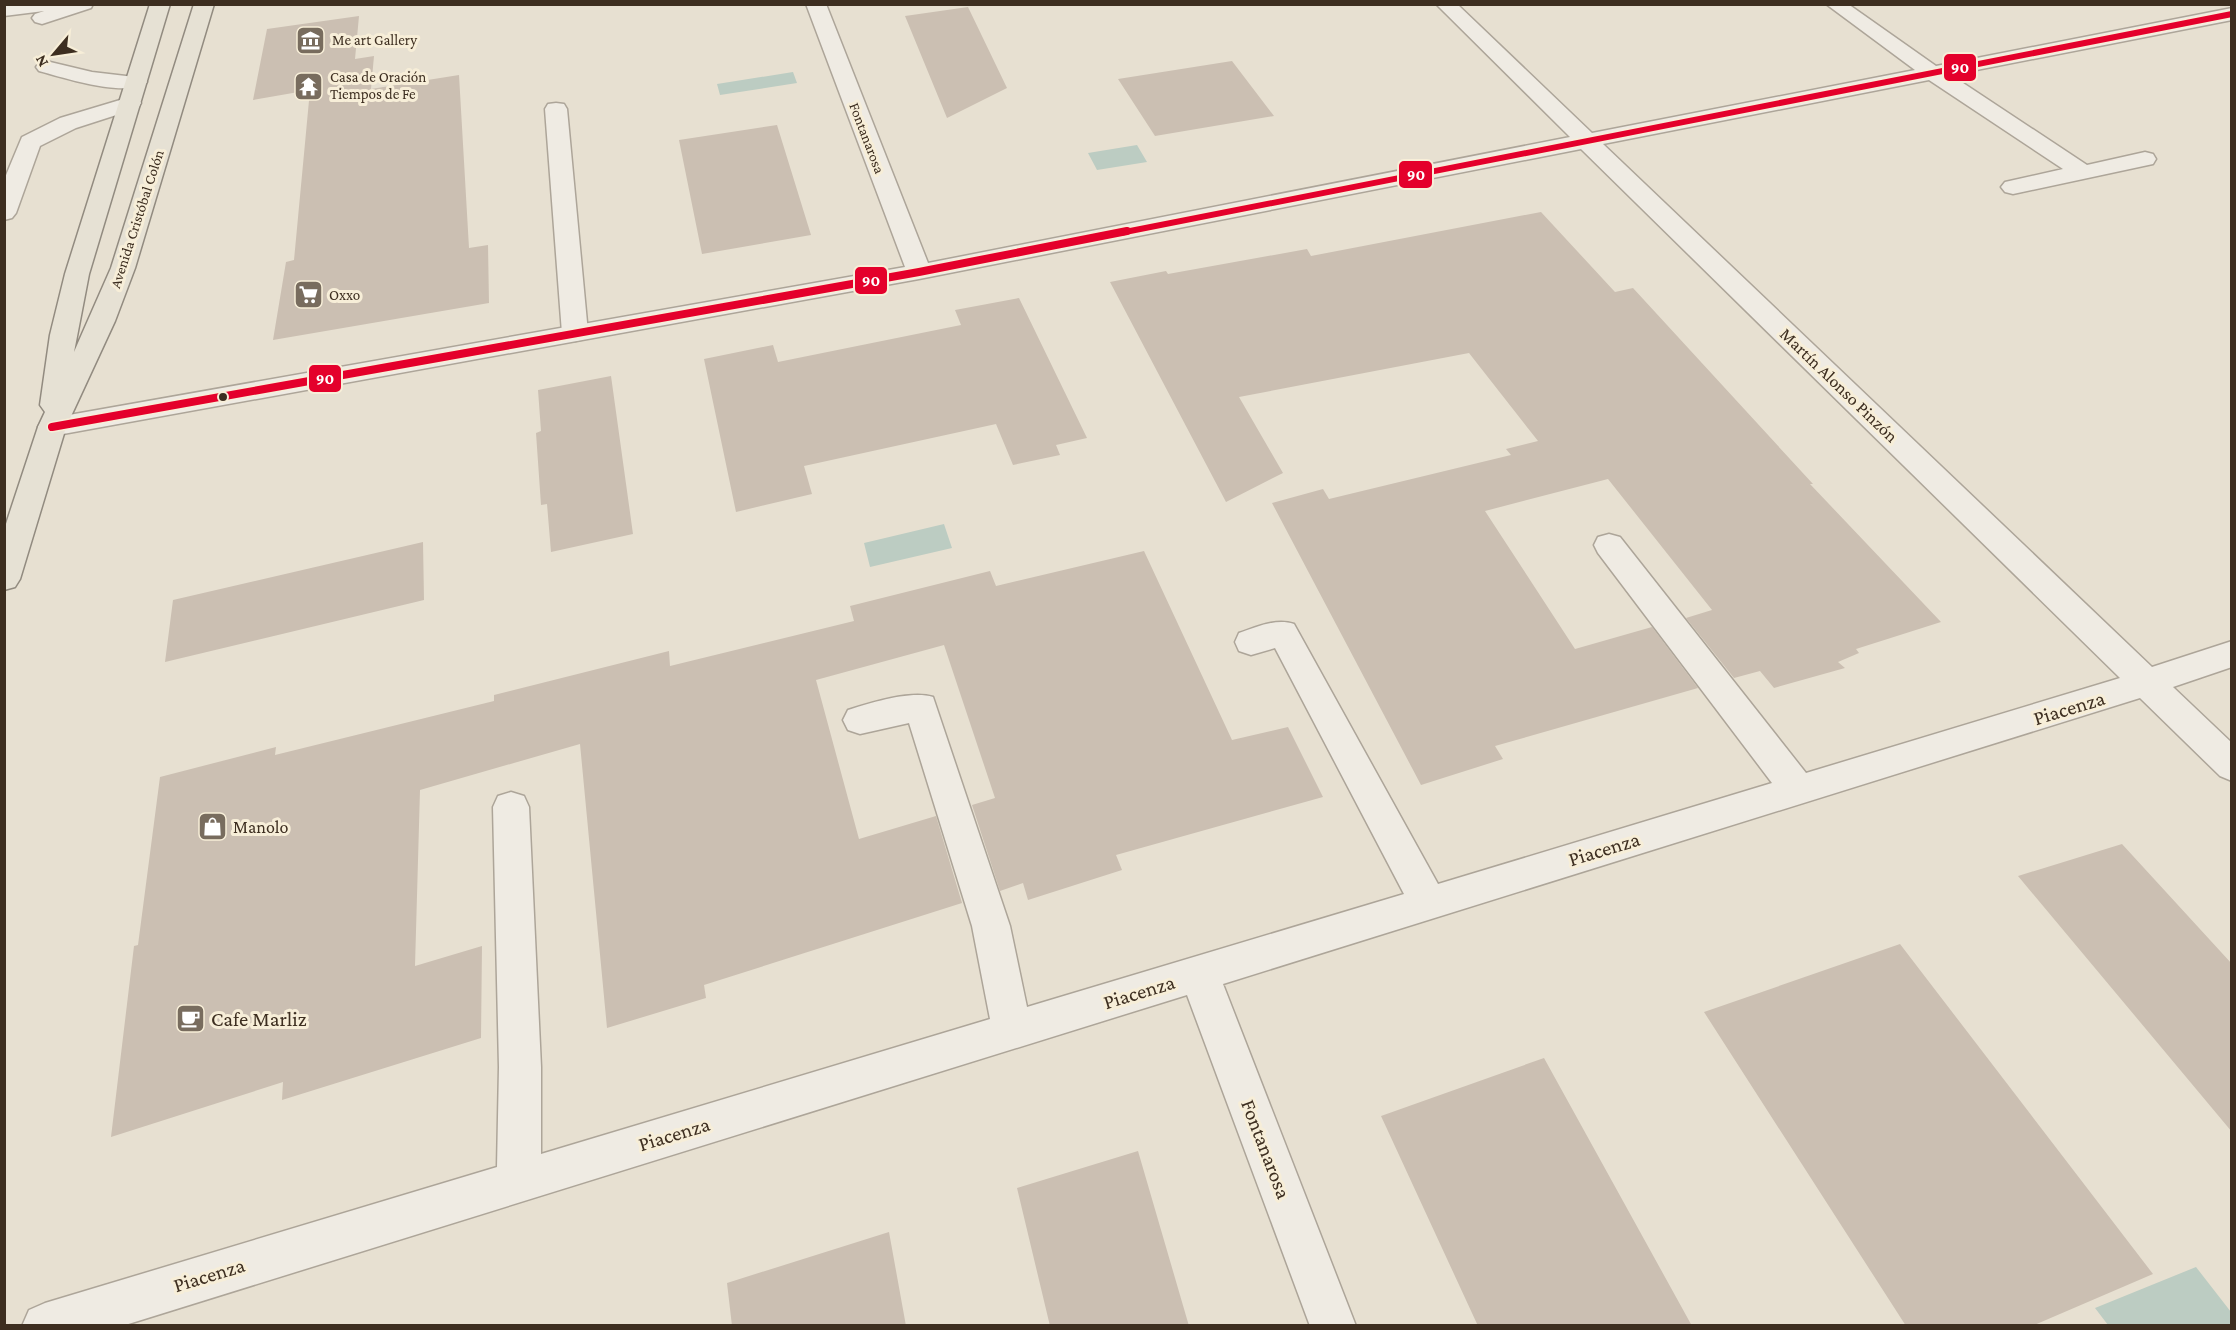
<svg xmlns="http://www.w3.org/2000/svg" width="2236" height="1330" font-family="'Crimson Pro',serif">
	<rect width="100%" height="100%" fill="#e7e0d1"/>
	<path fill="#bcccc2" d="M 793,72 L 797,83 L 720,95 L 717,84 Z
		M 1137,145 L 1147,162 L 1097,170 L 1088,153 Z
		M 944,524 L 952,548 L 870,567 L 864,543 Z
		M 2196,1267 L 2231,1312 L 2231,1325 L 2108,1325 L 2095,1308 Z"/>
	<path fill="#cbbfb2" d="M 968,7 L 1007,88 L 947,118 L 905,16 Z
		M 359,16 L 355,59 L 374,56 L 371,89 L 459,75 L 469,248 L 488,245 L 489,303 L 273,340 L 286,262 L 294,260 L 310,90 L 253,100 L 267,29 Z
		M 1232,61 L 1274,116 L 1155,136 L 1118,79 Z
		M 777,125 L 811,235 L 702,254 L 679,140 Z
		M 1541,212 L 1615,292 L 1633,288 L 1813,484 L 1810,484 L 1941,622 L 1856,649 L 1859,653 L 1838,662 L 1845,668 L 1774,688 L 1760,671 L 1734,678 L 1686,618 L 1712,610 L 1608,479 L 1485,511 L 1575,649 L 1652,627 L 1698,688 L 1495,746 L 1503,759 L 1421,785 L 1272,503 L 1323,489 L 1329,499 L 1511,455 L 1506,449 L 1538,441 L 1469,353 L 1239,397 L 1283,473 L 1226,502 L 1110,282 L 1166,271 L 1168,274 L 1307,249 L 1311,256 Z
		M 1019,298 L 1087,438 L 1056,445 L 1060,455 L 1013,465 L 996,424 L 804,466 L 812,494 L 736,512 L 704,359 L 773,345 L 778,362 L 961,325 L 955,310 Z
		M 611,376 L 633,534 L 551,552 L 547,504 L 541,505 L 536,433 L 541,431 L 538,390 Z
		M 423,542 L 424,600 L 165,662 L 173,600 Z
		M 1144,551 L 1232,740 L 1288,727 L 1323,797 L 1116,855 L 1122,870 L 1028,900 L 1023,883 L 1000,891 L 972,805 L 995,798 L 944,645 L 816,680 L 859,839 L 936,816 L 962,903 L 704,985 L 706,998 L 607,1028 L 580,744 L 420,790 L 415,966 L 482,946 L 481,1038 L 282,1100 L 283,1082 L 111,1137 L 134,946 L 138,945 L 160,777 L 276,747 L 275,755 L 494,701 L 494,695 L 669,651 L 670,666 L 854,621 L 850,606 L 990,571 L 996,586 Z
		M 2122,844 L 2232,964 L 2232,1132 L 2018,876 Z
		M 1900,944 L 2153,1274 L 2032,1326 L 1906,1326 L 1704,1012 Z
		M 1544,1058 L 1692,1326 L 1478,1326 L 1381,1116 Z
		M 1138,1151 L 1189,1326 L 1050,1326 L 1017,1188 Z
		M 889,1232 L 906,1326 L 732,1326 L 727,1283 Z"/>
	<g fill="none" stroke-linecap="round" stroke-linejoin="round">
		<defs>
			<path id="lane" d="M 4,4 L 93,4 L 91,8 L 42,24 L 35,22 L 32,18 L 35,14 L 44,11 L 4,16 Z
				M 46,61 L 92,72 L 143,78 L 147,82 L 143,86 C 114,94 68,79 39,71 L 36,67 L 39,63 Z
				M 130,97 L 138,98 L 141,103 L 138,108 L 76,128 L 40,146 L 16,213 L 12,218 L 4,220 L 4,180 L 22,137 L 60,118 Z
				M 556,103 L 564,104 L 567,109 L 588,333 L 584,339 L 575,341 L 566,339 L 562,333 L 545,109 L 548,104 Z"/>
			<path id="street" d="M 806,4 L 826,4 L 928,263 L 1570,137 L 1436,4 L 1457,4 L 1592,133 L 1915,70 L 1826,4 L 1848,4 L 1936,66 L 2232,8 L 2232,20 L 1951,75 L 2087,165 L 2145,152 L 2153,154 L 2156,159 L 2153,164 L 2013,194 L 2005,192 L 2001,187 L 2005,182 L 2063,169 L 1929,80 L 1603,144 L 2152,667 L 2232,641 L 2232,667 L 2173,687 L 2232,743 L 2232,781 L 2220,776 L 2140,698 L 1223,984 L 1356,1326 L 1310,1326 L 1187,995 L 122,1326 L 22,1326 L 29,1310 L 45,1303 L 497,1167 L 499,1067 L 493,807 L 498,796 L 511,792 L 524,796 L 529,807 L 541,1067 L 541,1154 L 990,1019 L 972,926 L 909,723 L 860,734 L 848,730 L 843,720 L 848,710 C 870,703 911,690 933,697 L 1010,926 L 1027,1007 L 1404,894 L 1275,648 L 1251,655 L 1239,651 L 1235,642 L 1239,633 C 1257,627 1276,618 1294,624 L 1438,884 L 1772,783 L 1598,553 L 1594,545 L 1598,537 L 1609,534 L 1620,537 L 1806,773 L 2120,678 L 1581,149 L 919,279 L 52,436 L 42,434 L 38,427 L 42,420 L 52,418 L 905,267 Z"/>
			<path id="primary" d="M 150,4 L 170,4 L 89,274 L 74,352 L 111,268 L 194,4 L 214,4 L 135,268 L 115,321 L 66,427 L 20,579 L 15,587 L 4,590 L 4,530 L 38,427 L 45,412 L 40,405 L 50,335 L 65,274 Z"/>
		</defs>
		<use href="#lane" stroke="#ada599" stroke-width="3"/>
		<use href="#street" stroke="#ada599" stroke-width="3"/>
		<use href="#primary" stroke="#928b80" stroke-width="3"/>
		<use href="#lane" fill="#efebe3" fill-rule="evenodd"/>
		<use href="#street" fill="#efebe3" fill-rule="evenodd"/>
		<use href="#primary" fill="#e6e1d4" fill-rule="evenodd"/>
		<defs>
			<path id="bus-1-far1" d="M 1120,233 L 2232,14"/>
			<path id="bus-1" d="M 52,427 L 919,272 L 1127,231"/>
		</defs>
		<use href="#bus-1-far1" stroke="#f7eed8" stroke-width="9"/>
		<use href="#bus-1" stroke="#f7eed8" stroke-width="11"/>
		<use href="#bus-1-far1" stroke="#e4002b" stroke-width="6"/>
		<use href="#bus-1" stroke="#e4002b" stroke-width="8"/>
	</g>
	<defs>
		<symbol id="museum-square" viewBox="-11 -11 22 22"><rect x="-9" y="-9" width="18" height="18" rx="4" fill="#786c5e" stroke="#f7eed8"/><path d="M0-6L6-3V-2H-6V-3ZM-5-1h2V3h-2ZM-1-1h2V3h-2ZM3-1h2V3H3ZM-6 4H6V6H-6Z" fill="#fff"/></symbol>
		<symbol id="temple-square" viewBox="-11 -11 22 22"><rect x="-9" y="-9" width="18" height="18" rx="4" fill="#786c5e" stroke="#f7eed8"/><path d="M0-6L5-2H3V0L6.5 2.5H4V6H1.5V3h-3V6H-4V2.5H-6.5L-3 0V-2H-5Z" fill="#fff"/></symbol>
		<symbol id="supermarket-square" viewBox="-11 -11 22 22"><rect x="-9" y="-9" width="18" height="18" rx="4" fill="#786c5e" stroke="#f7eed8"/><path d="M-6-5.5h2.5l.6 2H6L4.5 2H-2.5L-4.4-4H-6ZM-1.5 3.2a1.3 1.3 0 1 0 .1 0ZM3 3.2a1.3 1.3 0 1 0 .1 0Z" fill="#fff"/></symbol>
		<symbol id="shop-square" viewBox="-11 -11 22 22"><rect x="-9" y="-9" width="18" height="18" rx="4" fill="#786c5e" stroke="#f7eed8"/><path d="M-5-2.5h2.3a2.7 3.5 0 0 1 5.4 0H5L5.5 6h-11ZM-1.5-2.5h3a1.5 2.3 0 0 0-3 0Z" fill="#fff"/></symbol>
		<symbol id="cafe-square" viewBox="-11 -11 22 22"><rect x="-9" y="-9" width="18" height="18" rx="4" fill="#786c5e" stroke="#f7eed8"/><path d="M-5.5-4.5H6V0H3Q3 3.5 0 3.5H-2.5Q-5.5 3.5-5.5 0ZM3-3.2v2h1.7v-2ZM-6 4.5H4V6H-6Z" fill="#fff"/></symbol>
	</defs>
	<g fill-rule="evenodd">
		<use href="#museum-square" x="294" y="24" width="33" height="33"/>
		<use href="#temple-square" x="292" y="70" width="33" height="33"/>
		<use href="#supermarket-square" x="292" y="278" width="33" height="33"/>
		<use href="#shop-square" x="196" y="810" width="33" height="33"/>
		<use href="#cafe-square" x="174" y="1002" width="33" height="33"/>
	</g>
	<circle fill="#3d2e20" stroke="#f7eed8" stroke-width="2" cx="223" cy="397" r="5"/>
	<g text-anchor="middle" stroke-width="6" stroke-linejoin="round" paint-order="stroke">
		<g font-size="15" fill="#3d2e20" stroke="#f7eed8" text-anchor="start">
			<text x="332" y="45">Me art Gallery</text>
			<text x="330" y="82">Casa de Oración<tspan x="330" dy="17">Tiempos de Fe</tspan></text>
			<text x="329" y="300">Oxxo</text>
		</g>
		<g font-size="15" fill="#3d2e20" stroke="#f7eed8">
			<text transform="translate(867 138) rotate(69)" y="5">Fontanarosa</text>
			<text transform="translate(137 219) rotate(-72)" y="5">Avenida Cristóbal Colón</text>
		</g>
		<g font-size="18" fill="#3d2e20" stroke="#f7eed8">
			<text transform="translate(1839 385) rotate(44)" y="6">Martín Alonso Pinzón</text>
		</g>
		<g font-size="18" fill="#3d2e20" stroke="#f7eed8" text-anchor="start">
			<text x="233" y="833">Manolo</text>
		</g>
		<g font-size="21" fill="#3d2e20" stroke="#f7eed8">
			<text transform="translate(2069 708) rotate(-17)" y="7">Piacenza</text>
			<text transform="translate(1604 849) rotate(-17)" y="7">Piacenza</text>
			<text transform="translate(1139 992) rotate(-17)" y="7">Piacenza</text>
			<text transform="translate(674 1134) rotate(-17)" y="7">Piacenza</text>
			<text transform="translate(1266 1149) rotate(69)" y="7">Fontanarosa</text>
			<text transform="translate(209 1275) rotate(-17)" y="7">Piacenza</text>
		</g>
		<g font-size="21" fill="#3d2e20" stroke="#f7eed8" text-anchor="start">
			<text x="211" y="1026">Cafe Marliz</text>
		</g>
	</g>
	<g stroke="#f7eed8" stroke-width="2">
		<rect x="1943" y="53" width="34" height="29" rx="6" fill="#e4002b"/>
		<rect x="1398" y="160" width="35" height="29" rx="6" fill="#e4002b"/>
		<rect x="854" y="266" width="34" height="29" rx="6" fill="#e4002b"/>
		<rect x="308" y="364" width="34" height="29" rx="6" fill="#e4002b"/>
	</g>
	<g font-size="16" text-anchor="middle" font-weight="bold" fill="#fff">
		<text x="1960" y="73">90</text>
		<text x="1416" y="180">90</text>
		<text x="871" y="286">90</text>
		<text x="325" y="384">90</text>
	</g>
	<rect width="2236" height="1330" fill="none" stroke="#3d2e20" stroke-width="12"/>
	<g transform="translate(54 54) rotate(241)" stroke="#f7eed8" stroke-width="4.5" paint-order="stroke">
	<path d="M0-4.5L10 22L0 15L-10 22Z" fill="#3d2e20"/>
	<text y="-9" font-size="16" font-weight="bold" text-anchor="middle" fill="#3d2e20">N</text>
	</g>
</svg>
